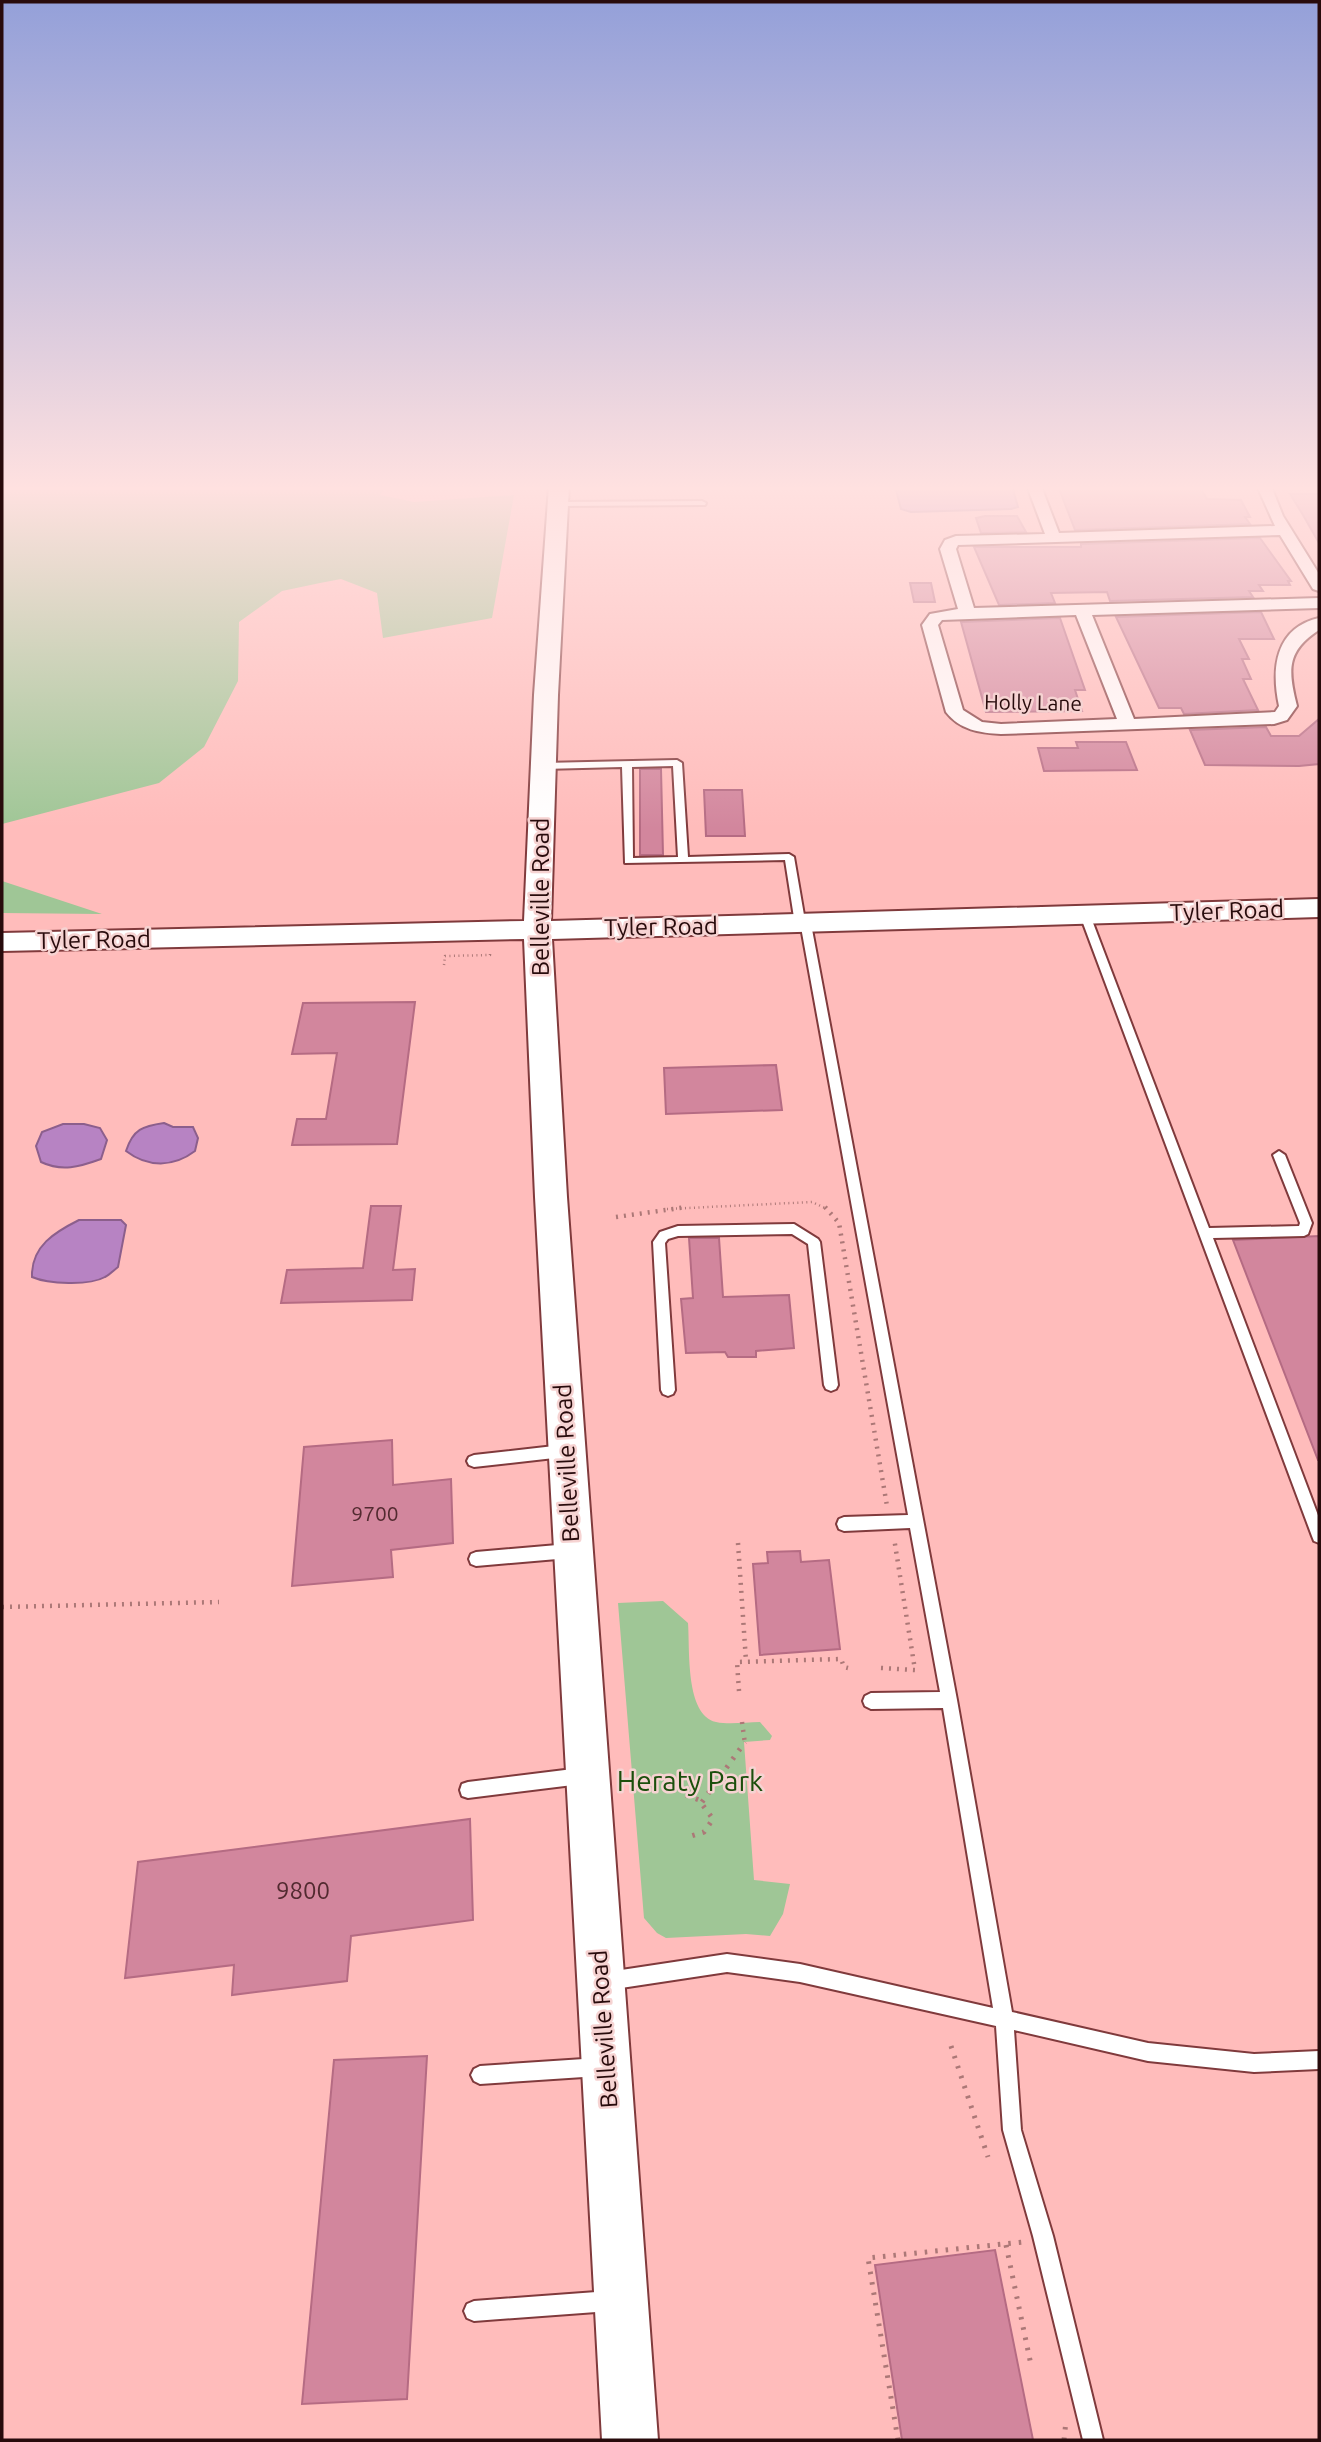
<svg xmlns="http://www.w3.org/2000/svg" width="1321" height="2442" font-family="Ubuntu,sans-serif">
	<rect width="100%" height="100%" fill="#ffbcbb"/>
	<path fill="#9fc696" d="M 2,486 L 387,486 L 380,495 L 414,502 L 514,495 L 492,618 L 383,638 L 377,593 L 341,579 L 320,583 L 282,591 L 239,622 L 238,681 L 204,747 L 159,783 L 2,824 Z
		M 2,881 L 102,914 L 2,913 Z
		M 663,1601 L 688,1623 C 690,1649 685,1715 716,1722 C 730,1725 746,1722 760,1722 L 772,1736 L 770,1740 L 744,1742 L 754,1880 L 790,1884 L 783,1914 L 770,1936 L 746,1934 L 666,1938 L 657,1933 L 644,1918 L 618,1603 Z"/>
	<path fill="#b783c3" stroke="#8c5f8c" stroke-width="2" d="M 895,486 L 1012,486 L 1018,507 L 1011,509 L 911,512 L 901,509 Z
		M 164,1123 L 173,1127 L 193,1127 L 198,1138 L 195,1151 C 174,1167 148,1168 126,1151 C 133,1129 143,1126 164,1123 Z
		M 63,1124 L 84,1124 L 100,1128 L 107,1140 L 101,1159 C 79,1167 62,1172 41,1162 L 36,1146 L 42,1132 Z
		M 79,1220 L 121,1220 L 126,1225 L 118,1267 C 114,1270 109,1275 105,1277 C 89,1286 48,1284 32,1277 C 31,1246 55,1232 79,1220 Z"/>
	<path fill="#d2869d" stroke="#b56b83" stroke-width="2" d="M 1058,486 L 1199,486 L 1207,499 L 1241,500 L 1250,517 L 1245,517 L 1250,524 L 1075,530 Z
		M 1290,494 L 1319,494 L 1319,543 L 1303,515 Z
		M 985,516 L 1017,516 L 1026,532 L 981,533 L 976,518 Z
		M 1260,538 L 1291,581 L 1288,581 L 1290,585 L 1259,585 L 1263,591 L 1249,591 L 1253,597 L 1110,601 L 1107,592 L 1051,593 L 1055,603 L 999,605 L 974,547 L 1081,547 L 1081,544 Z
		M 910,583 L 931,583 L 935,602 L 914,602 Z
		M 1261,612 L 1274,639 L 1239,639 L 1249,659 L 1242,659 L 1251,679 L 1243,679 L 1258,710 L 1184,714 L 1181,708 L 1159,708 L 1116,617 Z
		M 1060,618 L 1085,690 L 1075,690 L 1082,711 L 986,712 L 961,622 Z
		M 1319,719 L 1319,764 L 1299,766 L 1205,765 L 1190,730 L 1266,727 L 1271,736 L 1299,736 Z
		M 1076,742 L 1126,742 L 1137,770 L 1044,771 L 1038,748 L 1078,748 Z
		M 640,769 L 661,769 L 663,855 L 640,855 Z
		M 704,790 L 742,790 L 745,836 L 706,836 Z
		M 415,1002 L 397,1144 L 292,1145 L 297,1119 L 326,1119 L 337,1053 L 292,1054 L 303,1003 Z
		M 776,1065 L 782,1110 L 666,1114 L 664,1068 Z
		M 371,1206 L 401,1206 L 393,1270 L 415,1269 L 412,1300 L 281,1303 L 287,1270 L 363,1268 Z
		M 1319,1236 L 1319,1460 L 1318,1460 L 1233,1240 Z
		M 689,1238 L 719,1238 L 723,1297 L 789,1295 L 794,1348 L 756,1351 L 756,1357 L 728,1357 L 725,1352 L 686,1353 L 681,1299 L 693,1298 Z
		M 392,1440 L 393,1485 L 451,1479 L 453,1543 L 391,1550 L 393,1577 L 292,1586 L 304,1447 Z
		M 800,1551 L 801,1562 L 829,1560 L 840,1649 L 760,1655 L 753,1564 L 768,1563 L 767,1552 Z
		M 470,1819 L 473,1920 L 351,1936 L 347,1981 L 232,1995 L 234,1965 L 125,1978 L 138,1862 Z
		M 427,2056 L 407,2399 L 302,2404 L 334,2060 Z
		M 995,2250 L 1033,2440 L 902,2440 L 875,2265 Z"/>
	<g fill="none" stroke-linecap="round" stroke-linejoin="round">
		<defs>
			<path id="lane" d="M 702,501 L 706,503 L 705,505 L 558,506 L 554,504 L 558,502 Z
				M 677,760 L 682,763 L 688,857 L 789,854 L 794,857 L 805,921 L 811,924 L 957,1700 L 1012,2012 L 1148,2043 L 1254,2054 L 1319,2051 L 1319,2069 L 1254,2072 L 1148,2061 L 1014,2030 L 1021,2130 L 1053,2236 L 1103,2440 L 1083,2440 L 1033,2236 L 1003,2130 L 996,2026 L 800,1982 L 727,1972 L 608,1990 L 602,1987 L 599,1981 L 602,1975 L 608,1972 L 727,1954 L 800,1964 L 993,2008 L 943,1708 L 871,1709 L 865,1706 L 863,1701 L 865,1696 L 871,1693 L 940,1692 L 910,1528 L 844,1531 L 839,1529 L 837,1524 L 839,1519 L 844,1517 L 908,1515 L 801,927 L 795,924 L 785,860 L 625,863 L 622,767 L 543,769 L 538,766 L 543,763 ZM 673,766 L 678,857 L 633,858 L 632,767 Z
				M 1085,912 L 1090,915 L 1209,1228 L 1299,1226 L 1300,1223 L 1273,1155 L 1279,1151 L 1285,1155 L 1312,1223 L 1308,1234 L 1304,1236 L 1213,1238 L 1319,1518 L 1319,1543 L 1314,1541 L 1312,1536 L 1080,915 Z
				M 794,1224 L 818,1239 L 820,1242 L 838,1385 L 836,1389 L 831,1391 L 826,1389 L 824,1385 L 808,1244 L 792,1234 L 678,1236 L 668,1239 L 665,1243 L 675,1390 L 673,1394 L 668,1396 L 663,1394 L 661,1390 L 653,1242 L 660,1232 L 678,1226 Z
				M 563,1445 L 568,1447 L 570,1451 L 568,1455 L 563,1457 L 474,1467 L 469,1465 L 467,1461 L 469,1457 L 474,1455 Z
				M 569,1544 L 574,1546 L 576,1551 L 574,1556 L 569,1558 L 476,1566 L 471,1564 L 469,1559 L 471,1554 L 476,1552 Z
				M 581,1768 L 587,1770 L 589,1776 L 587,1782 L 581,1784 L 468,1798 L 462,1796 L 460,1790 L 462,1784 L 468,1782 Z
				M 599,2058 L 605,2061 L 608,2067 L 605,2073 L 599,2076 L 480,2084 L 474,2081 L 471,2075 L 474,2069 L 480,2066 Z
				M 610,2291 L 617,2294 L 620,2301 L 617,2308 L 610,2311 L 474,2321 L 467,2318 L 464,2311 L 467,2304 L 474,2301 Z"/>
			<path id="street" d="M 1027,486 L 1041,486 L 1059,533 L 1275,526 L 1257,486 L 1271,486 L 1283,516 L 1319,574 L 1319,591 L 1313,589 L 1280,535 L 958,545 L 956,549 L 974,608 L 1319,598 L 1319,608 L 1092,615 L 1134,719 L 1275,712 L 1279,706 C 1271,669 1275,628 1319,618 L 1319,630 C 1286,651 1288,671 1297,706 L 1287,720 L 1274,724 L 1001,734 C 980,733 960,730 946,712 L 922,625 L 930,614 L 958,609 L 940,549 L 945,540 L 956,536 L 1045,534 ZM 1076,615 L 1117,719 L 1001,724 L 982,722 L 963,710 L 938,625 L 942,620 Z"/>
			<path id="secondary" d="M 549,486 L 569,486 L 558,695 L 551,921 L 1319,899 L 1319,917 L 552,939 L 567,1197 L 658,2440 L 602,2440 L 535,1197 L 524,939 L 2,951 L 2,933 L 524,921 L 534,695 Z"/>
		</defs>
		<use href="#lane" stroke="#803a3c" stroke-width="4"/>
		<use href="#street" stroke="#803a3c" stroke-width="4"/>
		<use href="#secondary" stroke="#803a3c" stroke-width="4"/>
		<path stroke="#ac7877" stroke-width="2.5" stroke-dasharray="1 3.5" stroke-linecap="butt" d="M 444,965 L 445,956 L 490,955 L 490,952
			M 667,1209 L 812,1202 L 827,1209"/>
		<path stroke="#ac7877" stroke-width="4.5" stroke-dasharray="2 6" stroke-linecap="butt" d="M 825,1207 L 839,1223 L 887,1506
			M 616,1217 L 687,1207
			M 738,1543 L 746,1661
			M 2,1607 L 219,1602
			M 881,1668 L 915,1670 L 894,1538
			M 739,1691 L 737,1662 L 841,1659 L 844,1667 L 848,1668
			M 742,1722 L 745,1744"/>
		<path stroke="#ac7877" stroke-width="5" stroke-dasharray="2.5 8" stroke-linecap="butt" d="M 686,1795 L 699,1800 L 713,1819 L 704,1832 L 691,1836
			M 702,1802 L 745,1742
			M 951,2046 L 988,2157
			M 1006,2245 L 1031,2365
			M 898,2440 L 868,2258 L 1023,2242
			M 1064,2440 L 1066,2421"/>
		<use href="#lane" fill="#fff" fill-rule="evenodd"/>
		<use href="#street" fill="#fff" fill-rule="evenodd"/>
		<use href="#secondary" fill="#fff" fill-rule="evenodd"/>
	</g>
	<linearGradient id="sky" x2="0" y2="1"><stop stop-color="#94a0d9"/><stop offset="0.59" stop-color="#ffe1e0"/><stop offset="1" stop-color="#ffe1e0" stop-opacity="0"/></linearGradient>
	<rect width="1321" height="828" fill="url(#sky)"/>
	<g text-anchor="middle" stroke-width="5" stroke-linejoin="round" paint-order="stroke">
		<g font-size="21" fill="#280b0c" stroke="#f6d3d2">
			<text transform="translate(1033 703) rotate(1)" y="7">Holly Lane</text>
		</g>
		<g font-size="21" fill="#522a30">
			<text x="375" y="1521">9700</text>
		</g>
		<g font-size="24" fill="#280b0c" stroke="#f6d3d2">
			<text transform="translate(541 897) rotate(-90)" y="8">Belleville Road</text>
			<text transform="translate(1227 911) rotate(-2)" y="8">Tyler Road</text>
			<text transform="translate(661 927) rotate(-1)" y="8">Tyler Road</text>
			<text transform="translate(94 940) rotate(-1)" y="8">Tyler Road</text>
			<text transform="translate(567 1463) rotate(-93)" y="8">Belleville Road</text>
			<text transform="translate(604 2029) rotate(-94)" y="8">Belleville Road</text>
		</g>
		<g font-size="24" fill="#522a30">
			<text x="303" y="1899">9800</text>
		</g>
		<g font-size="28" fill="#1b4f0c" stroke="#f6d3d2">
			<text x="690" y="1791">Heraty Park</text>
		</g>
	</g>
	<rect width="1321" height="2442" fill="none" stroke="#280b0c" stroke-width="7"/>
</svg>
